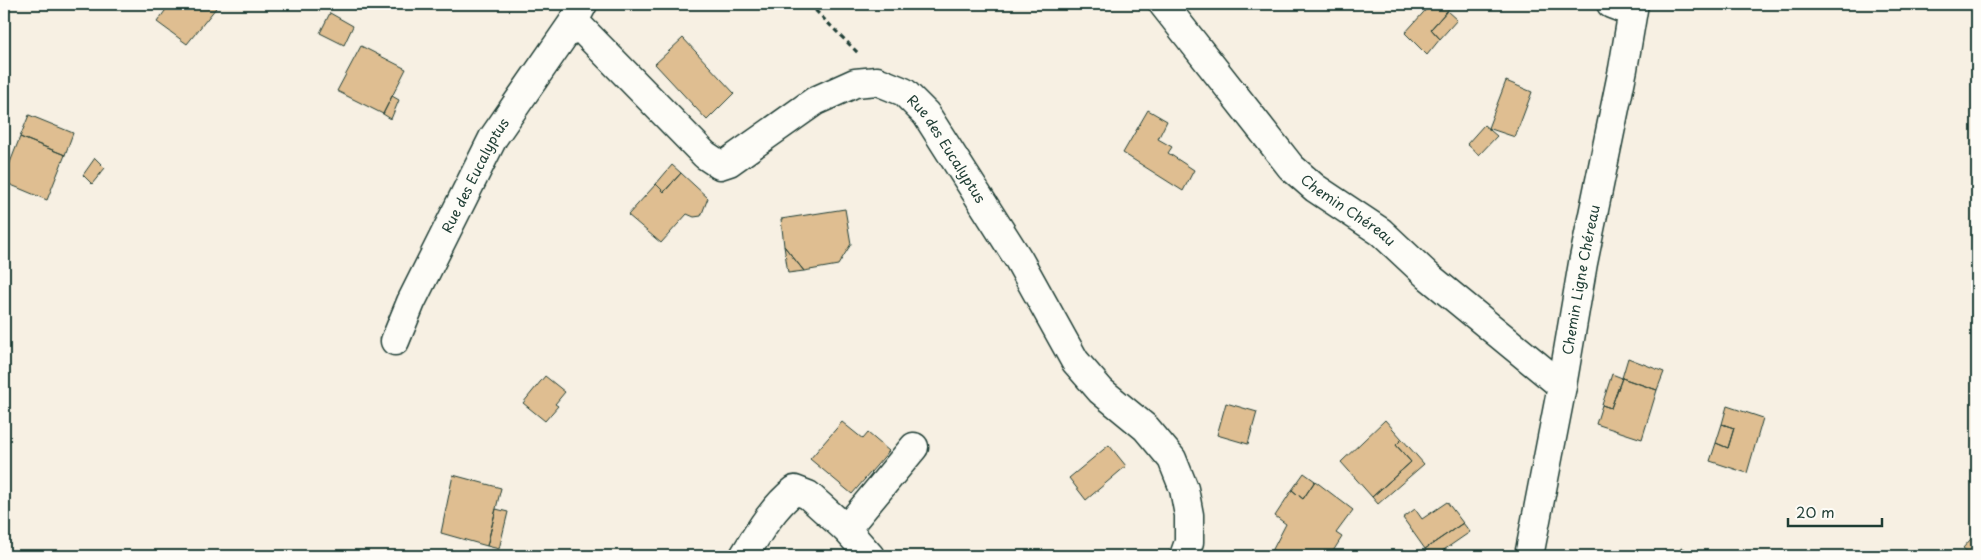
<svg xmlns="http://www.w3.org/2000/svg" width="1981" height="560" font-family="'Playpen Sans',sans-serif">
	<rect width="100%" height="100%" fill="#f7f0e3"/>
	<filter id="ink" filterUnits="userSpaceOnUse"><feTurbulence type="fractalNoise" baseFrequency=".02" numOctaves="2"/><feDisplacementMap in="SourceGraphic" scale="10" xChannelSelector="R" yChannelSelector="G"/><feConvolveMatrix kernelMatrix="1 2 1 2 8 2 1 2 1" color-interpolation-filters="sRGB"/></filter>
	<g filter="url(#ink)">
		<path fill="#dfbe91" stroke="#1f3d34" d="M 170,4 L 211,4 L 216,8 L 187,44 L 157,22 Z
			M 1431,4 L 1453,4 L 1431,29 L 1440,39 L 1427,55 L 1405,33 Z
			M 1447,11 L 1457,20 L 1440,39 L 1431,29 Z
			M 330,13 L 353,26 L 344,45 L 320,33 Z
			M 683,38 L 734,93 L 707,120 L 655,64 Z
			M 361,46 L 406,69 L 383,114 L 337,91 Z
			M 1506,81 L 1532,92 L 1515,137 L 1488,128 Z
			M 392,96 L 399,100 L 391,119 L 383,114 Z
			M 1148,110 L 1167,121 L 1158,139 L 1172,147 L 1168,153 L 1194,170 L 1183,191 L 1123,153 Z
			M 29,115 L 73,133 L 65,155 L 20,137 Z
			M 1484,125 L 1497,136 L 1479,155 L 1467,144 Z
			M 20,137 L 65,155 L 47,200 L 4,182 L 4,178 Z
			M 95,158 L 105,168 L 92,184 L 83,175 Z
			M 672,165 L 681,173 L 664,192 L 656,184 Z
			M 681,173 L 708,198 L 701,216 L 694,217 L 687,214 L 661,243 L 628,215 L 656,184 L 664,192 Z
			M 845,209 L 851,244 L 838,265 L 804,271 L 784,246 L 781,219 Z
			M 784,246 L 804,271 L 788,273 Z
			M 1628,358 L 1664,372 L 1657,390 L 1622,378 Z
			M 1612,374 L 1622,378 L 1611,408 L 1602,405 Z
			M 545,376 L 565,392 L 555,404 L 558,406 L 545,421 L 523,403 Z
			M 1622,378 L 1657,390 L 1642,439 L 1596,424 L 1602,405 L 1611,408 Z
			M 1226,403 L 1257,412 L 1248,444 L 1217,435 Z
			M 1727,406 L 1763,418 L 1747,473 L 1710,461 L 1716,443 L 1728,448 L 1734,428 L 1722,424 Z
			M 1385,420 L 1402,439 L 1396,445 L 1411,462 L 1372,497 L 1341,462 Z
			M 842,422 L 863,439 L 868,433 L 889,451 L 852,494 L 810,459 Z
			M 1722,424 L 1734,428 L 1728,448 L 1716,443 Z
			M 1402,439 L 1424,464 L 1378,504 L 1372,497 L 1411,462 L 1396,445 Z
			M 1109,445 L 1126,466 L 1086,500 L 1069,478 Z
			M 1304,473 L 1315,481 L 1303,499 L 1292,490 Z
			M 453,475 L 501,488 L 487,546 L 441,533 Z
			M 1315,481 L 1353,510 L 1336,533 L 1342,537 L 1330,556 L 1270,555 L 1286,524 L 1275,516 L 1292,490 L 1303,499 Z
			M 1447,502 L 1463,523 L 1425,549 L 1403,518 L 1415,509 L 1422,519 Z
			M 496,509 L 508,512 L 499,549 L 487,546 Z
			M 1463,523 L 1470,532 L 1435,556 L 1430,556 L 1425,549 Z
			M 1977,532 L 1977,556 L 1972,556 L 1963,548 Z
			M 1681,548 L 1704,556 L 1679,556 Z"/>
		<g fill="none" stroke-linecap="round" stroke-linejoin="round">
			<defs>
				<g id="minor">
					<path id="s1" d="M 583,4 L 574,21 L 705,155 L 720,165 L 729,162 L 815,101 L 855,83 L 877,81 L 904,92 L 926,114 L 1019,260 L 1075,361 L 1101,391 L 1146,428 L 1172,459 L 1184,489 L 1189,515 L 1189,542 L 1184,556"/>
					<path id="s2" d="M 1163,4 L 1291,167 L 1315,188 L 1381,232 L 1428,276 L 1562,386"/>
					<path d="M 1611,4 L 1632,12"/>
					<path id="s3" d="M 395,341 L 411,302 L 493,138 L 574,21"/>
					<path d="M 744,556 C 758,533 773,507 795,490 L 808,495 L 846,529"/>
					<path d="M 870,556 L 846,529 L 914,447"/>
					<path id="s4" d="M 1529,556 L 1562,386 L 1583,263 L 1623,69 L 1634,4"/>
				</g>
			</defs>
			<use href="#minor" stroke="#1f3d34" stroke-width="31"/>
			<path stroke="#1f3d34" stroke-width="3" stroke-dasharray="5 4" stroke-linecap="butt" d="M 809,4 L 858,53"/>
			<use href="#minor" stroke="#fdfcf7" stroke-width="28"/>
		</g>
	</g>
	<g text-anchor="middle" stroke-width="4.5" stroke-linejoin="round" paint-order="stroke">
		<g font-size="14" fill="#1f3d34" stroke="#fdfcf7">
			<text dy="5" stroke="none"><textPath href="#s1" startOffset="506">Rue des Eucalyptus</textPath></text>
			<text dy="5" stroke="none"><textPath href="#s3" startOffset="184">Rue des Eucalyptus</textPath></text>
			<text dy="5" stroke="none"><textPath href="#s2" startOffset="279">Chemin Chéreau</textPath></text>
			<text dy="5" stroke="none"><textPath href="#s4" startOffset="281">Chemin Ligne Chéreau</textPath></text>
		</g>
	</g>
	<rect width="1981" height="560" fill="none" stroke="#fdfcf7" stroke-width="20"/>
	<rect x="10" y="10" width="1961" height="540" fill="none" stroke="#1f3d34" stroke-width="2" filter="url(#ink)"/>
	<path d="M1788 518v8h94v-8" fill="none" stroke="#1f3d34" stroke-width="2.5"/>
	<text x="1796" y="518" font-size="15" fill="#1f3d34" stroke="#fdfcf7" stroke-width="4" paint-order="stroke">20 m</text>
</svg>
